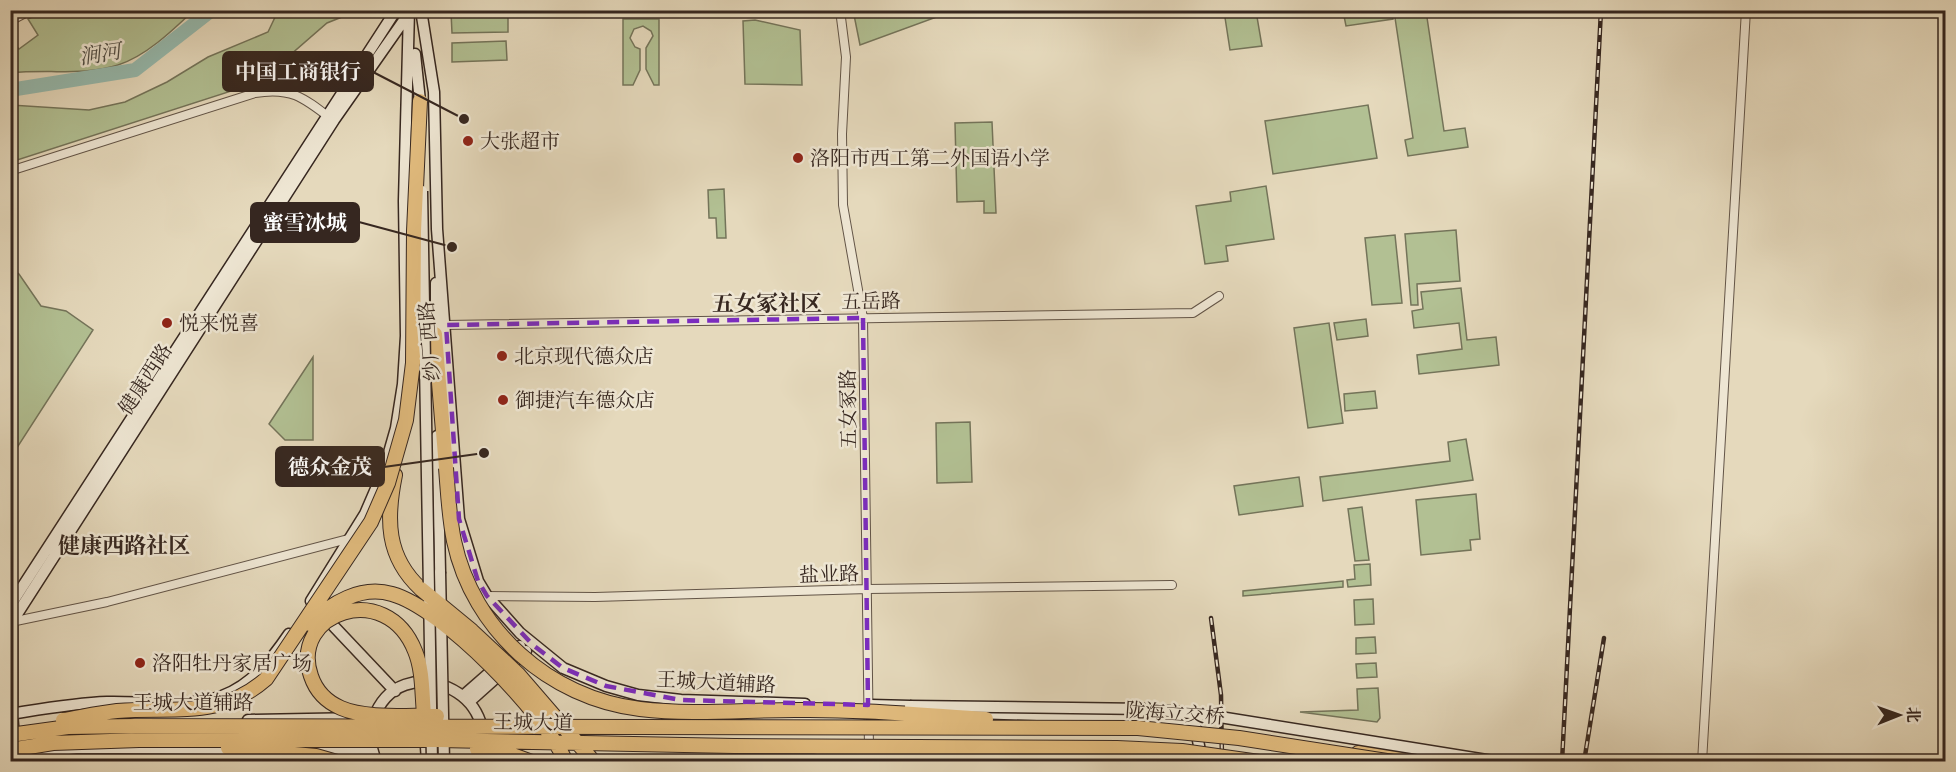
<svg xmlns="http://www.w3.org/2000/svg" width="1956" height="772" font-family="'EB Garamond','Noto Serif SC',serif">
	<rect width="100%" height="100%" fill="#e5d9bc"/>
	<filter id="stains"><feTurbulence type="fractalNoise" baseFrequency=".00333" numOctaves="4"/><feColorMatrix values="0 0 0 0 .2 0 0 0 0 .09 0 0 0 0 .02 0 0 0 .5 -.17"/></filter>
	<radialGradient id="worn" r=".72"><stop offset=".6" stop-color="#630" stop-opacity="0"/><stop offset="1" stop-color="#630" stop-opacity=".3"/></radialGradient>
	<path fill="#b2c093" stroke="#74745a" stroke-width="1.5" d="M 46,10 L 193,10 L 193,11 C 172,31 146,56 118,65 C 84,76 45,69 11,73 L 11,41 L 19,49 L 38,35 L 28,19 Z
		M 853,10 L 953,10 L 953,11 L 860,45 Z
		M 278,11 L 357,11 L 327,23 L 259,82 L 11,162 L 11,105 L 89,110 L 125,102 L 167,82 L 208,57 L 268,32 Z
		M 508,11 L 508,32 L 452,33 L 451,12 Z
		M 1224,11 L 1256,11 L 1262,46 L 1230,50 Z
		M 1343,11 L 1392,11 L 1393,19 L 1346,26 Z
		M 1394,11 L 1426,11 L 1444,131 L 1465,128 L 1468,147 L 1408,156 L 1405,140 L 1413,138 Z
		M 623,19 L 659,19 L 659,85 L 654,85 L 646,69 L 646,48 L 653,36 L 651,31 L 643,26 L 634,29 L 630,38 L 635,47 L 640,49 L 640,70 L 633,85 L 623,85 Z
		M 755,20 L 800,30 L 802,85 L 745,84 L 743,21 Z
		M 506,41 L 507,60 L 452,62 L 452,43 Z
		M 1368,105 L 1377,158 L 1273,174 L 1265,121 Z
		M 992,122 L 996,213 L 984,213 L 984,201 L 957,202 L 955,123 Z
		M 1266,186 L 1274,239 L 1226,246 L 1228,261 L 1205,264 L 1196,206 L 1231,201 L 1230,192 Z
		M 724,189 L 726,238 L 717,238 L 716,218 L 709,218 L 708,190 Z
		M 1456,230 L 1460,281 L 1417,284 L 1418,305 L 1411,305 L 1405,234 Z
		M 1395,235 L 1402,303 L 1372,305 L 1365,238 Z
		M 11,268 L 19,274 L 41,306 L 66,311 L 93,330 L 11,457 Z
		M 1461,288 L 1467,340 L 1496,337 L 1499,365 L 1419,374 L 1417,355 L 1462,349 L 1459,323 L 1414,328 L 1412,311 L 1423,309 L 1421,292 Z
		M 1366,319 L 1368,336 L 1337,340 L 1334,323 Z
		M 1329,323 L 1343,423 L 1308,428 L 1294,328 Z
		M 313,357 L 313,440 L 285,440 L 269,424 Z
		M 1375,391 L 1377,408 L 1345,411 L 1344,394 Z
		M 970,422 L 972,482 L 937,483 L 936,423 Z
		M 1466,439 L 1473,480 L 1323,501 L 1320,477 L 1450,461 L 1448,442 Z
		M 1299,477 L 1303,506 L 1239,515 L 1234,486 Z
		M 1476,494 L 1480,539 L 1470,540 L 1471,550 L 1421,555 L 1416,500 Z
		M 1362,507 L 1369,560 L 1355,561 L 1348,509 Z
		M 1370,564 L 1371,585 L 1348,587 L 1347,580 L 1355,579 L 1354,565 Z
		M 1343,581 L 1343,587 L 1243,596 L 1243,591 Z
		M 1373,599 L 1374,624 L 1355,625 L 1354,600 Z
		M 1375,637 L 1376,653 L 1356,654 L 1356,638 Z
		M 1376,663 L 1377,677 L 1357,678 L 1356,664 Z
		M 1378,688 L 1380,718 L 1377,722 L 1300,712 L 1358,710 L 1357,689 Z"/>
	<g fill="none" stroke-linecap="round" stroke-linejoin="round">
		<path stroke="#96baae" stroke-width="14" d="M 10,90 L 135,70 L 212,10"/>
		<defs>
			<path id="street" d="M 840,10 L 846,57 L 842,134 L 843,205 L 863,318 L 869,748
				M 10,21 L 31,10
				M 10,171 L 255,93 C 290,87 303,97 330,118
				M 446,325 L 1193,313 L 1219,296
				M 487,596 L 595,597 L 868,589 L 1172,585
				M 11,622 L 107,602 L 348,539
				M 1702,762 L 1746,10"/>
			<path id="secondary" d="M 421,10 L 434,92 L 437,229 L 459,519 L 478,581 L 487,596 L 520,633 L 563,668 L 606,686 L 638,695 L 681,700 L 805,704
				M 415,54 L 420,101
				M 436,339 L 436,283
				M 437,436 L 440,572
				M 311,601 L 365,514 L 384,470 L 396,428 L 403,384 L 406,336 L 404,201 L 409,10
				M 10,606 L 396,10
				M 325,617 L 395,691
				M 463,696 L 520,646
				M 469,702 L 526,651
				M 871,705 L 910,706
				M 976,713 L 1123,718 L 1195,724 L 1202,762
				M 10,714 C 42,709 75,703 107,702 C 141,701 191,708 222,696 C 252,685 272,659 289,634
				M 248,720 L 361,718
				M 373,720 C 399,643 512,696 475,762
				M 425,732 L 427,762
				M 371,745 L 376,762
				M 309,751 L 372,751
				M 36,752 L 79,748 L 234,749
				M 897,757 L 1091,756 L 1155,762
				M 16,762 L 12,713 L 12,622 L 334,120 L 409,13"/>
			<path id="highway" d="M 435,334 L 446,468
				M 395,475 C 386,519 386,557 421,589
				M 1358,753 L 1423,752"/>
		</defs>
		<use href="#street" stroke="#625447" stroke-width="10"/>
		<use href="#secondary" stroke="#362720" stroke-width="13"/>
		<use href="#highway" stroke="#362720" stroke-width="16"/>
		<use href="#street" stroke="#eee6d3" stroke-width="8"/>
		<use href="#secondary" stroke="#eee6d3" stroke-width="10"/>
		<use href="#highway" stroke="#e2bc7e" stroke-width="14"/>
		<defs>
			<path id="rail" d="M 1211,618 L 1221,695 L 1222,762
				M 1562,762 L 1601,10
				M 1584,762 L 1604,638"/>
		</defs>
		<use href="#rail" stroke="#362720" stroke-width="4.5"/>
		<use href="#rail" stroke="#eee6d3" stroke-width="2" stroke-dasharray="7" stroke-linecap="butt"/>
		<defs>
			<path id="secondary-bridge" d="M 422,191 L 432,762
				M 440,572 L 444,762
				M 910,706 L 1147,709 L 1201,714 L 1499,762"/>
			<path id="highway-bridge" d="M 446,468 C 448,492 449,517 454,541 C 473,630 549,698 640,709 C 691,715 744,710 795,710 C 859,709 922,715 986,719
				M 421,589 L 472,631 L 518,674 L 594,762
				M 310,624 C 331,603 361,585 392,594 C 443,608 545,714 566,762
				M 424,714 C 422,693 423,670 415,651 C 386,578 289,613 311,676 C 316,691 327,702 341,708 C 366,719 410,715 437,716
				M 63,720 C 81,717 99,713 117,711 C 174,706 219,720 266,679 L 371,522 L 388,483 L 406,420 L 413,363 L 414,231 L 420,101
				M 10,735 L 68,727 L 135,726 L 1138,728 L 1239,738 L 1393,762
				M 228,748 L 316,756 L 337,762
				M 477,749 L 510,754 L 532,762
				M 10,750 L 53,743 L 139,740 L 439,740 L 734,746 L 1117,748 L 1182,751 L 1259,762
				M 799,762 L 905,755"/>
		</defs>
		<use href="#secondary-bridge" stroke="#362720" stroke-width="13" stroke-linecap="butt"/>
		<use href="#highway-bridge" stroke="#362720" stroke-width="16" stroke-linecap="butt"/>
		<use href="#secondary-bridge" stroke="#eee6d3" stroke-width="10"/>
		<use href="#highway-bridge" stroke="#e2bc7e" stroke-width="14"/>
	</g>
	<path fill="none" stroke="#7b2cbf" stroke-width="4.5" stroke-dasharray="12 8" stroke-linejoin="round" d="M 863,318 L 868,705 L 681,700 L 606,686 L 563,668 L 533,645 L 487,596 L 478,581 L 459,519 L 446,325 Z"/>
	<g fill="#8f2418" stroke="#eee6d3" stroke-width="2">
		<circle cx="468" cy="141" r="6"/>
		<circle cx="798" cy="158" r="6"/>
		<circle cx="167" cy="323" r="6"/>
		<circle cx="502" cy="356" r="6"/>
		<circle cx="503" cy="400" r="6"/>
		<circle cx="140" cy="663" r="6"/>
	</g>
	<g text-anchor="middle" stroke-width="5" stroke-linejoin="round" paint-order="stroke">
		<g font-size="20" fill="#362720" stroke="#eee6d3" text-anchor="start">
			<text x="480" y="148">大张超市</text>
			<text x="810" y="165">洛阳市西工第二外国语小学</text>
			<text x="179" y="330">悦来悦喜</text>
			<text x="514" y="363">北京现代德众店</text>
			<text x="515" y="407">御捷汽车德众店</text>
			<text x="152" y="670">洛阳牡丹家居广场</text>
		</g>
		<g font-size="20" fill="#362720" stroke="#eee6d3">
			<text transform="translate(871 301) rotate(-1)" y="7">五岳路</text>
			<text transform="translate(429 341) rotate(-95)" y="7">纱厂西路</text>
			<text transform="translate(145 379) rotate(-57)" y="7">健康西路</text>
			<text transform="translate(848 409) rotate(-91)" y="7">五女冢路</text>
			<text transform="translate(829 574) rotate(-2)" y="7">盐业路</text>
			<text transform="translate(716 682) rotate(3)" y="7">王城大道辅路</text>
			<text x="193" y="709">王城大道辅路</text>
			<text transform="translate(1175 713) rotate(4)" y="7">陇海立交桥</text>
			<text transform="translate(533 722) rotate(1)" y="7">王城大道</text>
		</g>
		<g font-size="21" font-style="italic" fill="#4e4c44" stroke="#eee6d3">
			<text transform="translate(100 54) rotate(-9)" y="7">涧河</text>
		</g>
		<g font-size="22" font-weight="bold" fill="#362720" stroke="#eee6d3">
			<text x="767" y="311">五女冢社区</text>
			<text x="124" y="553">健康西路社区</text>
		</g>
	</g>
	<path fill="none" stroke="#362720" stroke-width="2" d="M464 119L373 72M452 247L359 222M484 453L384 467"/>
	<g fill="#362720" stroke="#eee6d3" stroke-width="2">
		<circle cx="464" cy="119" r="6"/>
		<circle cx="452" cy="247" r="6"/>
		<circle cx="484" cy="453" r="6"/>
	</g>
	<g fill="#362720" stroke="#362720" stroke-width="2">
		<rect x="223" y="52" width="150" height="39" rx="6"/>
		<rect x="251" y="203" width="108" height="39" rx="6"/>
		<rect x="276" y="447" width="108" height="39" rx="6"/>
	</g>
	<g font-size="21" text-anchor="middle" font-weight="bold" fill="#fff">
		<text x="298" y="79">中国工商银行</text>
		<text x="305" y="230">蜜雪冰城</text>
		<text x="330" y="474">德众金茂</text>
	</g>
	<rect width="1956" height="772" fill="none" stroke="#e5d9bc" stroke-width="36"/>
	<rect x="12" y="12" width="1932" height="748" fill="none" stroke="#362720" stroke-width="3"/>
	<rect x="18" y="18" width="1920" height="736" fill="none" stroke="#362720" stroke-width="1.5"/>
	<g transform="translate(1899 715) rotate(89)" stroke="#eee6d3" stroke-width="4.5" paint-order="stroke">
	<path d="M0-4.5L10 22L0 15L-10 22Z" fill="#362720"/>
	<text y="-9" font-size="16" font-weight="bold" text-anchor="middle" fill="#362720">北</text>
	</g>
	<rect width="100%" height="100%" filter="url(#stains)"/>
	<rect width="100%" height="100%" fill="url(#worn)"/>
</svg>
